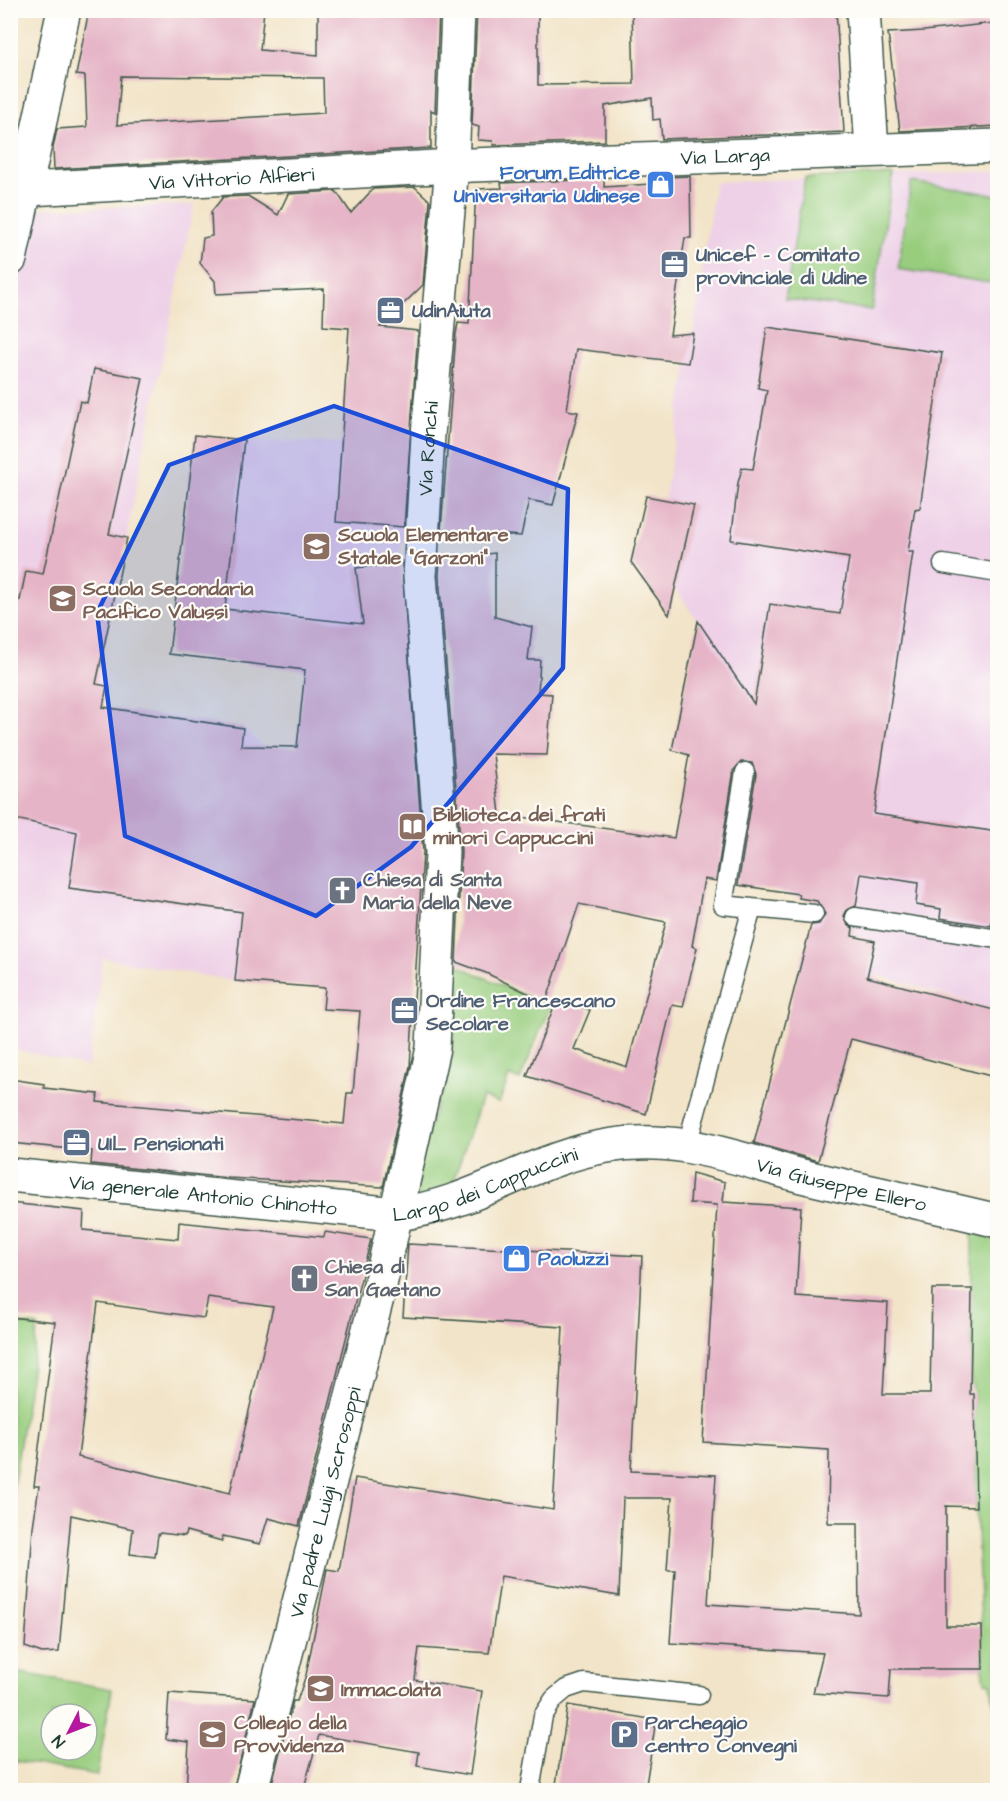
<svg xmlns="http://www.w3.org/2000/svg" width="1008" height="1801" font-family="'Architects Daughter',sans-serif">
	<rect width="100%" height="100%" fill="#fdfcf7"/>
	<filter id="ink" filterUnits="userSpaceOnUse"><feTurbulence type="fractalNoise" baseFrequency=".0167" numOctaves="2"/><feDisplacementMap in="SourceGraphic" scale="12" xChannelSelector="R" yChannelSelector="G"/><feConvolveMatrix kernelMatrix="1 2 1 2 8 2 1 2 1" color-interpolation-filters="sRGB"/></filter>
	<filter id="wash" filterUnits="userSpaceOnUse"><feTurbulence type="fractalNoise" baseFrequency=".008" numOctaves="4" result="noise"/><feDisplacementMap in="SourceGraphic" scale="24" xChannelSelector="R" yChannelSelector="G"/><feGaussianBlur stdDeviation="1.35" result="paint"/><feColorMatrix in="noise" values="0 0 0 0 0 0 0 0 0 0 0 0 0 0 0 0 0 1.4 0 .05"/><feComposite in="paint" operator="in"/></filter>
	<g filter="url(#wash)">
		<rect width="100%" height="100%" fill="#f2e4c8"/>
		<path fill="#eed0e7" d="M 997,171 L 997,1011 L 878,975 L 875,989 L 864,986 L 875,941 L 813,925 L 815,901 L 705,874 L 731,731 L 732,672 L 669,579 L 656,548 L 693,333 L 715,182 Z
			M 194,205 L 101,661 L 107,686 L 103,707 L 243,728 L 264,747 L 260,938 L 239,938 L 235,981 L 103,958 L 88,1067 L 11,1048 L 10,315 L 32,209 Z
			M 244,440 L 341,443 L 336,522 L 406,527 L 398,564 L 356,569 L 363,624 L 225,609 Z"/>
		<path fill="#98cd7e" stroke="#5c8559" stroke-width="1.5" fill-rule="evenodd" d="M 893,174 L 872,310 L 785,299 L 805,178 Z
			M 911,182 L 997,195 L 997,284 L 898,269 Z
			M 453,963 L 550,1007 L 520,1080 L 509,1076 L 499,1103 L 482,1097 L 449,1194 L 406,1201 L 452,1055 Z
			M 972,1232 L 997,1240 L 997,1729 L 991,1683 L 985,1682 L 983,1669 L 976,1507 L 974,1395 L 971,1376 Z
			M 11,1323 L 38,1326 L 11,1502 L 10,1323 Z
			M 10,1671 L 112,1689 L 97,1775 L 11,1760 ZM 51,1714 L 87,1714 L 87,1750 L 51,1750 Z"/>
		<g id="blocks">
			<path fill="#e5b4c6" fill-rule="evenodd" d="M 89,10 L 264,10 L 260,50 L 318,55 L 318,10 L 439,10 L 435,112 L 431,110 L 431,148 L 54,169 L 53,148 L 57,129 L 87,127 L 85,76 L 76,75 ZM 121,76 L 323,78 L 324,113 L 117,125 Z
				M 477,10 L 538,10 L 538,85 L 634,84 L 632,10 L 836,10 L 844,132 L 662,139 L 660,119 L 653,120 L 652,98 L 605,106 L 605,141 L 494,145 L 493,141 L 478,140 L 479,127 L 472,125 Z
				M 993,23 L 998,67 L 998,126 L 900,131 L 888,33 L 924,31 Z
				M 690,176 L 691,238 L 685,238 L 670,335 L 693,333 L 688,363 L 576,349 L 567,410 L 578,412 L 553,505 L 529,500 L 521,536 L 441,530 L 456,334 L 458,323 L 469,324 L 476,189 L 502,188 L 501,183 L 604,179 L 604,187 L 667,183 L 666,177 Z
				M 415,187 L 430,201 L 423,285 L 380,327 L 418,331 L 404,527 L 336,522 L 349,328 L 323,326 L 324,289 L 216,294 L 215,281 L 200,263 L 203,238 L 212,236 L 211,212 L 223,197 L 248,196 L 278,215 L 288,194 L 336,191 L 351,213 L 373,189 Z
				M 767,327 L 942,353 L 920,508 L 915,509 L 908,552 L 913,552 L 874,814 L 998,832 L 998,917 L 992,917 L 991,926 L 940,918 L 941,909 L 916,905 L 918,883 L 861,874 L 856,906 L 847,910 L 844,916 L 848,925 L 853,928 L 852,936 L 875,941 L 867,977 L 998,1011 L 998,1078 L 851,1039 L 818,1161 L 754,1143 L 811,925 L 819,924 L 825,914 L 817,901 L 799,898 L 798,894 L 738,885 L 756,774 L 752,763 L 741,762 L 734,770 L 716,881 L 704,879 L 692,946 L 697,948 L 683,1007 L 672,1005 L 646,1114 L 527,1076 L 557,999 L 590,1010 L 574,1049 L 627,1067 L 666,922 L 579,904 L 546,1002 L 486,973 L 456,962 L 461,851 L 439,576 L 440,559 L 495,553 L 495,617 L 532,627 L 528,660 L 540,660 L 538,693 L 552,694 L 547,755 L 493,754 L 500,814 L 674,838 L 689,755 L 672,750 L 698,621 L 754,704 L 770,604 L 840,614 L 849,558 L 731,540 L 738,483 L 742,468 L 753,469 L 767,390 L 758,388 Z
				M 94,369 L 143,378 L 109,534 L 127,538 L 96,684 L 107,686 L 103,707 L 243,728 L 241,746 L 297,747 L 305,670 L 169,654 L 195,435 L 244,440 L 225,609 L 363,624 L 356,568 L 402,563 L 423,852 L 410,1066 L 383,1187 L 229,1178 L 91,1164 L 92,1151 L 10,1143 L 10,1079 L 44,1084 L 44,1088 L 98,1094 L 97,1102 L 344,1124 L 347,1093 L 353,1093 L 360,1011 L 323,1009 L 325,988 L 235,981 L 242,912 L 69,888 L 77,832 L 10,818 L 10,601 L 20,600 L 26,571 L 43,574 L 80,401 L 87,403 Z
				M 646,496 L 694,505 L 669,615 L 631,562 Z
				M 692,1173 L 725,1182 L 723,1202 L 801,1207 L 796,1297 L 888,1303 L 883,1394 L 930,1394 L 932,1289 L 972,1289 L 970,1394 L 974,1394 L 976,1507 L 946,1506 L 946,1626 L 982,1626 L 983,1669 L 891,1669 L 889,1698 L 813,1693 L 823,1653 L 670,1643 L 675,1570 L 667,1570 L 672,1498 L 623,1498 L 619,1596 L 501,1576 L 489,1653 L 419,1648 L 415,1680 L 482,1691 L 470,1775 L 417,1766 L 419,1752 L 319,1735 L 303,1791 L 270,1791 L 293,1701 L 297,1701 L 306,1675 L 327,1569 L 339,1571 L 355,1478 L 553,1510 L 563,1327 L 403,1317 L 408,1244 L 642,1256 L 631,1471 L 716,1475 L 708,1604 L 859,1614 L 858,1523 L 828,1523 L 829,1450 L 703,1442 L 717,1205 L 690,1203 Z
				M 10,1203 L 84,1211 L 83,1230 L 178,1239 L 179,1222 L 324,1237 L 325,1232 L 371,1239 L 299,1526 L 268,1518 L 260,1544 L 223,1536 L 222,1541 L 186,1531 L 185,1536 L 160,1533 L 158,1535 L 155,1557 L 130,1554 L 133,1529 L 71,1515 L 59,1652 L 42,1653 L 25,1647 L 33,1527 L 39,1486 L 34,1486 L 55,1322 L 10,1317 ZM 208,1298 L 273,1307 L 230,1493 L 78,1457 L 98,1303 L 204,1318 Z
				M 169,1693 L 255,1699 L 233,1791 L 186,1791 L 189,1742 L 166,1739 Z
				M 568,1705 L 656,1720 L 645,1791 L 555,1791 Z"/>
		</g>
	</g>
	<g filter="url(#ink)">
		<use href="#blocks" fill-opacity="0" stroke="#3f564a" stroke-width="1.5"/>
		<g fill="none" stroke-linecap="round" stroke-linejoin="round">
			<defs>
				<path id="lane" d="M 943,564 L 998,573
					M 745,772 L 723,905 L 752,908
					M 855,917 L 998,939
					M 687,1145 L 752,908 L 814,914
					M 530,1790 L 543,1716 L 554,1699 L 566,1689 L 584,1683 L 699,1695"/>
				<g id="street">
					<path d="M 863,10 L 872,150"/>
					<path id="s1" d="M 10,190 L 472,165 L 998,146"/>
					<path d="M 10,259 L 64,10"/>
					<path id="s2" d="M 10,1175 L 396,1214 C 472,1206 533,1158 607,1146 C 678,1134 734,1158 802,1176 C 867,1192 933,1205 998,1221"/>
					<path id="s3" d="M 251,1790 L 378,1294 L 433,1048 L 442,852 L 420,576 L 428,435 L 452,166 L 458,10"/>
				</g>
			</defs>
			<use href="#lane" stroke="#3f564a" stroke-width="21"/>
			<use href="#street" stroke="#3f564a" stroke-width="36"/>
			<use href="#lane" stroke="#fff" stroke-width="18"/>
			<use href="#street" stroke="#fff" stroke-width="33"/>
		</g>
	</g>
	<path fill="#1d4ed8" fill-opacity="0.2" stroke="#1d4ed8" stroke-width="4.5" stroke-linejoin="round" d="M 334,406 L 568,489 L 563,668 L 411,847 L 316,916 L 125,836 L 97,613 L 169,465 Z"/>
	<defs>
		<symbol id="shop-square" viewBox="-11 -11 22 22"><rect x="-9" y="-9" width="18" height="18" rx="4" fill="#3f7fe0" stroke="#fdfcf7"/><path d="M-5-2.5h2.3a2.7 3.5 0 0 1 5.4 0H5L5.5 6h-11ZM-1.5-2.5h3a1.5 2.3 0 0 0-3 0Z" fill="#fff"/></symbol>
		<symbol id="office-square" viewBox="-11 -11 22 22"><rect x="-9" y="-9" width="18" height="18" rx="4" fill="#5c6f8a" stroke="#fdfcf7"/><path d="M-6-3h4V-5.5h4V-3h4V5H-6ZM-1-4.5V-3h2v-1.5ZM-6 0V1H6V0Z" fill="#fff"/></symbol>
		<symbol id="school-square" viewBox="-11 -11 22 22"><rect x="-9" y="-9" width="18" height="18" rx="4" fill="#8d6e63" stroke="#fdfcf7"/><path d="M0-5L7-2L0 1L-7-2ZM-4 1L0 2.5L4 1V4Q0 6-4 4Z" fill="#fff"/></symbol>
		<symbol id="library-square" viewBox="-11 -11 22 22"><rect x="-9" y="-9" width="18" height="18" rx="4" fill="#8d6e63" stroke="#fdfcf7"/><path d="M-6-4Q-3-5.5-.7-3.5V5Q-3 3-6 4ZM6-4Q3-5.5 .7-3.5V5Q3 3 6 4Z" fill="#fff"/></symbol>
		<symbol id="church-square" viewBox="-11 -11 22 22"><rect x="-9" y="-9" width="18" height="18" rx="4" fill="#6b7280" stroke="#fdfcf7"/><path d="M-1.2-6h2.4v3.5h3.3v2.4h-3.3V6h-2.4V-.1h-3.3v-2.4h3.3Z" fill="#fff"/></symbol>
		<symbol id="parking-square" viewBox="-11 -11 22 22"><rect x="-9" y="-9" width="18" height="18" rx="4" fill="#5c6f8a" stroke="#fdfcf7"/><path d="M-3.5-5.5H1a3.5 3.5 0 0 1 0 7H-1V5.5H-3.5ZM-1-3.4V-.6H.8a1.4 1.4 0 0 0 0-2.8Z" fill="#fff"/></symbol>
	</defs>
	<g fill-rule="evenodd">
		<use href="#shop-square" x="644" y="168" width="33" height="33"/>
		<use href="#office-square" x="658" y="248" width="33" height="33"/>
		<use href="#office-square" x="374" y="294" width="33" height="33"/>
		<use href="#school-square" x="300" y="530" width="33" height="33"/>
		<use href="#school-square" x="46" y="582" width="33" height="33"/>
		<use href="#library-square" x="396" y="810" width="33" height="33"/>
		<use href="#church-square" x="326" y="874" width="33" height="33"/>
		<use href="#office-square" x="388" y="994" width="33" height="33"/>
		<use href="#office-square" x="60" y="1126" width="33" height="33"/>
		<use href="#shop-square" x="500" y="1242" width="33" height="33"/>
		<use href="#church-square" x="288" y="1262" width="33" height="33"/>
		<use href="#school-square" x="304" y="1672" width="33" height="33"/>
		<use href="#school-square" x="196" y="1718" width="33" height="33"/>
		<use href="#parking-square" x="608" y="1718" width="33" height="33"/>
	</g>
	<g text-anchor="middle" stroke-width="4.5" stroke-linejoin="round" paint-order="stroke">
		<g font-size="20" fill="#1f3d34" stroke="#fdfcf7">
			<text dy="7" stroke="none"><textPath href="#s1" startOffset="716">Via Larga</textPath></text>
			<text dy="7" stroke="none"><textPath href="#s1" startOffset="222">Via Vittorio Alfieri</textPath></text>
			<text dy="7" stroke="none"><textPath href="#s3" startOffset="1365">Via Ronchi</textPath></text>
			<text dy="7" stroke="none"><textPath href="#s2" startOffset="482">Largo dei Cappuccini</textPath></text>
			<text dy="7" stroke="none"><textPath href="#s2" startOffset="850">Via Giuseppe Ellero</textPath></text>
			<text dy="7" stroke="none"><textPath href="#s2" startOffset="194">Via generale Antonio Chinotto</textPath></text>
			<text dy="7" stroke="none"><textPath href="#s3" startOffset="297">Via padre Luigi Scrosoppi</textPath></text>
		</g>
		<g font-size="20" font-weight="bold" fill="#366cbe" stroke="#fdfcf7" text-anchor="end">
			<text x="640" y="179">Forum Editrice<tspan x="640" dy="23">Universitaria Udinese</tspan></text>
			<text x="538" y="1265" text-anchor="start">Paoluzzi</text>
		</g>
		<g font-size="20" font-weight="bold" fill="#4e5e75" stroke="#fdfcf7" text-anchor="start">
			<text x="696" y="261">Unicef - Comitato<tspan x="696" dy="23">provinciale di Udine</tspan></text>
			<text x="412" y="317">UdinAiuta</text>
			<text x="426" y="1007">Ordine Francescano<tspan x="426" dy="23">Secolare</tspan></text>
			<text x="98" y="1150">UIL Pensionati</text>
			<text x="645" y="1729">Parcheggio<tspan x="645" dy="23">centro Convegni</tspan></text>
		</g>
		<g font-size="20" font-weight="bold" fill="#785e54" stroke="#fdfcf7" text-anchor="start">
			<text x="338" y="541">Scuola Elementare<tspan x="338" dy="23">Statale "Garzoni"</tspan></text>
			<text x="83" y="595">Scuola Secondaria<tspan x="83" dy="23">Pacifico Valussi</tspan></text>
			<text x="433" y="821">Biblioteca dei frati<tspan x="433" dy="23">minori Cappuccini</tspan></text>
			<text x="341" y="1696">Immacolata</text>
			<text x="234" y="1729">Collegio della<tspan x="234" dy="23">Provvidenza</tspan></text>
		</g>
		<g font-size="20" font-weight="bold" fill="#5b616d" stroke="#fdfcf7" text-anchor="start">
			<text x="363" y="886">Chiesa di Santa<tspan x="363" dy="23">Maria della Neve</tspan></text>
			<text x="325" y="1273">Chiesa di<tspan x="325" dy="23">San Gaetano</tspan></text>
		</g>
	</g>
	<rect width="1008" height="1801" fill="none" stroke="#fdfcf7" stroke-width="36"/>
	<g transform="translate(69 1732) rotate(228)"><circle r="28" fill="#fdfcf7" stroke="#a4b0a9" stroke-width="1.5"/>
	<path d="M0-4.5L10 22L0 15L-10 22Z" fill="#b5179e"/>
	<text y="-9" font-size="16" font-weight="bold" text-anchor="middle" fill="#1f3d34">N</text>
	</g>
</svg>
